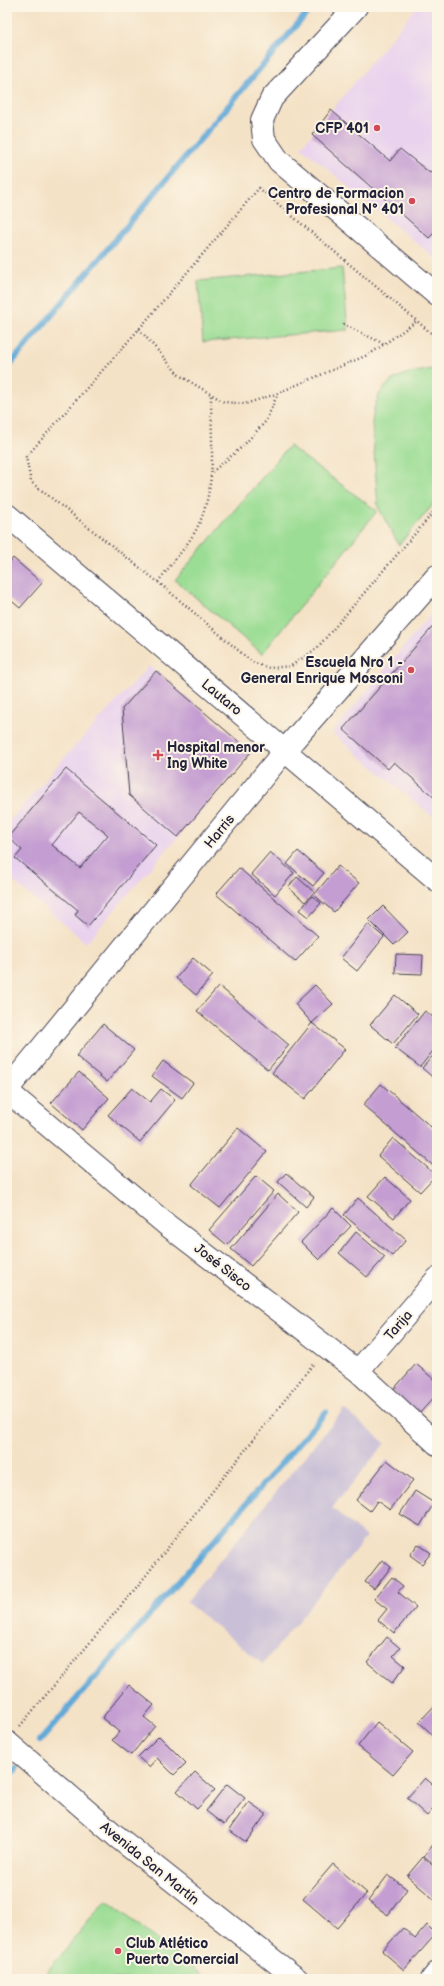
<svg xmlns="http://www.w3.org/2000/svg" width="444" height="1986" font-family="'Balsamiq Sans',sans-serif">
	<rect width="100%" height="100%" fill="#fcf5e5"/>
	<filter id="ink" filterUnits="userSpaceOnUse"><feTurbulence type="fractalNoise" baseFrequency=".025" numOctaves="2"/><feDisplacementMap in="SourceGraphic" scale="8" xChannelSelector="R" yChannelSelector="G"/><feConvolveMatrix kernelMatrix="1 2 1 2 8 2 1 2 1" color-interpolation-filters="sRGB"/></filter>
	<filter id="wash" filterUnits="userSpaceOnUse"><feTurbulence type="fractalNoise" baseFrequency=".012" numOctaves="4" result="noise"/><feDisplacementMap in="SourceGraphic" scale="16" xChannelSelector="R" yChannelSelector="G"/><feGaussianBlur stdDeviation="0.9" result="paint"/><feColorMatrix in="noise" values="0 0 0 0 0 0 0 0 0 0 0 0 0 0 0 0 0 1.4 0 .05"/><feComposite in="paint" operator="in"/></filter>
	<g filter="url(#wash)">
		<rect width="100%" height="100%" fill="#f4e2c6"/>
		<path fill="#e9d2ee" d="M 417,7 L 437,7 L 437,260 L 301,147 Z
			M 437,607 L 437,820 L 332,733 Z
			M 149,666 L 251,752 L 86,943 L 7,876 L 7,824 L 65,757 Z"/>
		<path fill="#c9bfd7" d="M 344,1409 L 385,1443 L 332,1508 L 366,1537 L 263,1664 L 186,1602 Z"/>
		<path fill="#9bdd94" stroke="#5e8068" d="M 342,268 L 348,330 L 203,342 L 198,281 Z
			M 437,368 L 437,500 L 399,545 L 378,507 L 372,423 L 374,408 L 380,393 L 391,381 L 405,374 Z
			M 289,446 L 377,511 L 262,654 L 175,580 Z
			M 106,1900 L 208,1979 L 41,1979 Z"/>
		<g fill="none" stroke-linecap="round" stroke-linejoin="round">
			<path stroke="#60a9d8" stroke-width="6" d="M 7,368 L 312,7
				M 40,1741 L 326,1412
				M 7,1780 L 16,1769"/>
		</g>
		<g id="blocks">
			<path fill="#c49ed2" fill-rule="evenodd" d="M 331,110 L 390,161 L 400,149 L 430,173 L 437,166 L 437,230 L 429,238 L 312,135 Z
				M 13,558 L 42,583 L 20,608 L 7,597 L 7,565 Z
				M 437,622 L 437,800 L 394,762 L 388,769 L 343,729 Z
				M 156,671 L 251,752 L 178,837 L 129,795 L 122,709 Z
				M 66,769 L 156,845 L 88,926 L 75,915 L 78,910 L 15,858 L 22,850 L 8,837 ZM 79,812 L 108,835 L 80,868 L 52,845 Z
				M 298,851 L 324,873 L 313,886 L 287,864 Z
				M 270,852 L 294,873 L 275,895 L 251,874 Z
				M 338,866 L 359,883 L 334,912 L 314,895 Z
				M 239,868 L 318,936 L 295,962 L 216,894 Z
				M 297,877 L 314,892 L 305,902 L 288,887 Z
				M 312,896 L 321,903 L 309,917 L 300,910 Z
				M 383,906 L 408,932 L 394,945 L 369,920 Z
				M 368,924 L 384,937 L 357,971 L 341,958 Z
				M 396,954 L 423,955 L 422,974 L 395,973 Z
				M 193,958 L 213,975 L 196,995 L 176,978 Z
				M 315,985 L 333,1004 L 312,1023 L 295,1004 Z
				M 219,986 L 289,1045 L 268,1070 L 197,1011 Z
				M 395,995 L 418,1014 L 393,1044 L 370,1025 Z
				M 425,1011 L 437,1020 L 437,1046 L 420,1067 L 395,1048 Z
				M 312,1023 L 345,1049 L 305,1099 L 272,1073 Z
				M 103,1024 L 134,1050 L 107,1082 L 76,1056 Z
				M 437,1051 L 437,1081 L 422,1068 Z
				M 163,1061 L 193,1083 L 182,1098 L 152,1076 Z
				M 79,1072 L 109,1098 L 82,1130 L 51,1103 Z
				M 381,1084 L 437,1132 L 437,1169 L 363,1105 Z
				M 132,1088 L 150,1102 L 161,1089 L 175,1100 L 140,1142 L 108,1115 Z
				M 238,1128 L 267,1152 L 220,1208 L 191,1185 Z
				M 393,1138 L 436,1175 L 420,1192 L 378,1156 Z
				M 286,1173 L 314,1197 L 306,1207 L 278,1182 Z
				M 256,1176 L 274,1191 L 227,1245 L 209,1230 Z
				M 385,1177 L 410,1199 L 394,1218 L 368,1196 Z
				M 278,1194 L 298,1212 L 251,1266 L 231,1249 Z
				M 358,1198 L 406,1240 L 392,1256 L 344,1215 Z
				M 333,1208 L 351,1226 L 319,1260 L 301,1242 Z
				M 356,1232 L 385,1257 L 367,1277 L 339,1253 Z
				M 416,1364 L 437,1382 L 437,1394 L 418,1415 L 392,1391 Z
				M 387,1460 L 413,1480 L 390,1510 L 377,1501 L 370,1511 L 356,1500 Z
				M 415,1491 L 434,1503 L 420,1526 L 400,1514 Z
				M 418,1544 L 431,1553 L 422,1564 L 410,1555 Z
				M 382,1560 L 391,1567 L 374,1589 L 365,1582 Z
				M 392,1577 L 403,1586 L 398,1592 L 416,1607 L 394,1633 L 378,1620 L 387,1609 L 374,1599 Z
				M 387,1637 L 400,1648 L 393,1656 L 405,1666 L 392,1683 L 367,1662 Z
				M 129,1685 L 154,1705 L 144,1717 L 155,1726 L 131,1755 L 112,1740 L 119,1732 L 102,1718 Z
				M 437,1703 L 437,1739 L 419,1722 Z
				M 377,1722 L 413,1752 L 393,1775 L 358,1746 Z
				M 159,1736 L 186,1763 L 174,1775 L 157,1758 L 149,1767 L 138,1757 Z
				M 195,1772 L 215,1790 L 197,1809 L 177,1791 Z
				M 425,1778 L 437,1788 L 437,1804 L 427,1816 L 407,1798 Z
				M 227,1784 L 245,1798 L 224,1825 L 206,1811 Z
				M 249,1802 L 266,1814 L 246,1842 L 229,1830 Z
				M 437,1840 L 437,1867 L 424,1856 Z
				M 423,1857 L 437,1869 L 437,1902 L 407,1876 Z
				M 333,1864 L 367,1893 L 337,1928 L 303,1899 Z
				M 388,1875 L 407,1889 L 388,1915 L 368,1901 Z
				M 427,1925 L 436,1934 L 404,1970 L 382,1951 L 403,1928 L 415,1939 Z"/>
		</g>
	</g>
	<g filter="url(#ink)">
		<use href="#blocks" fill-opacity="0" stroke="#423f50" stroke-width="1"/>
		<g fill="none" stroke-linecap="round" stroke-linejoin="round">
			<defs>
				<path id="minor" d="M 356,7 L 272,98 L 262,120 L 264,139 L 279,161 L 437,295
					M 7,515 L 437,880
					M 7,1090 L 285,750 L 437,576
					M 7,1091 L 167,1225 L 358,1371 L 437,1444
					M 358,1371 L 437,1279
					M 7,1742 L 116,1836 L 297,1979
					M 432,1979 L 437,1973"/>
			</defs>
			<use href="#minor" stroke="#423f50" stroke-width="24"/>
			<path stroke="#423f50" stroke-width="2.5" stroke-dasharray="1 3" stroke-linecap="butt" d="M 343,324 L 384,344
				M 139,329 L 179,375 L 224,402 L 245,404 L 273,395 L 370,354 L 417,321
				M 437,338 L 259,188 L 139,329 L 26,457 L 31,482 L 158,582 L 252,662 L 269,668 L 291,666 L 317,648 L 437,508
				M 212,472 L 242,447 L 266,421 L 278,393
				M 158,582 C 170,565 186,548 196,530 C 218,488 211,440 211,395
				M 20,1726 L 140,1583 L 314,1363"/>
			<use href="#minor" stroke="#fff" stroke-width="22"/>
		</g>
	</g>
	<g fill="#d1495b" stroke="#fcf5e5" stroke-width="1.5">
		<circle cx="377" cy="128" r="4"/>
		<circle cx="412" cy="201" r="4"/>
		<circle cx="411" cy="670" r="4"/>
		<path d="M156 749h4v4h4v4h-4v4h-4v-4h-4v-4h4z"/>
		<circle cx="118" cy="1951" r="4"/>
	</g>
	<g text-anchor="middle" stroke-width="4" stroke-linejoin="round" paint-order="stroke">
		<g font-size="14" font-weight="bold" fill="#22223b" stroke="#fcf5e5" text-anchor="end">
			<text x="369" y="133">CFP 401</text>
			<text x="404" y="198">Centro de Formacion<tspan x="404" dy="16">Profesional N° 401</tspan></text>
			<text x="403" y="667">Escuela Nro 1 -<tspan x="403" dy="16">General Enrique Mosconi</tspan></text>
			<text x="167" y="752" text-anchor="start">Hospital menor<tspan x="167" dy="16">Ing White</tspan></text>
			<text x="126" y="1948" text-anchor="start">Club Atlético<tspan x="126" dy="16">Puerto Comercial</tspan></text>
		</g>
		<g font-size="14" fill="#22223b" stroke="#fcf5e5">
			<text transform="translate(222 697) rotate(40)" y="5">Lautaro</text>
			<text transform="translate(219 831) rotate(-51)" y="5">Harris</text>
			<text transform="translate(223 1267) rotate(38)" y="5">José Sisco</text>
			<text transform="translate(398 1325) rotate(-49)" y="5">Tarija</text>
			<text transform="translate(150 1863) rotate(39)" y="5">Avenida San Martín</text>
		</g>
	</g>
	<rect width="444" height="1986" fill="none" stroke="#fcf5e5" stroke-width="24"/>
</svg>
